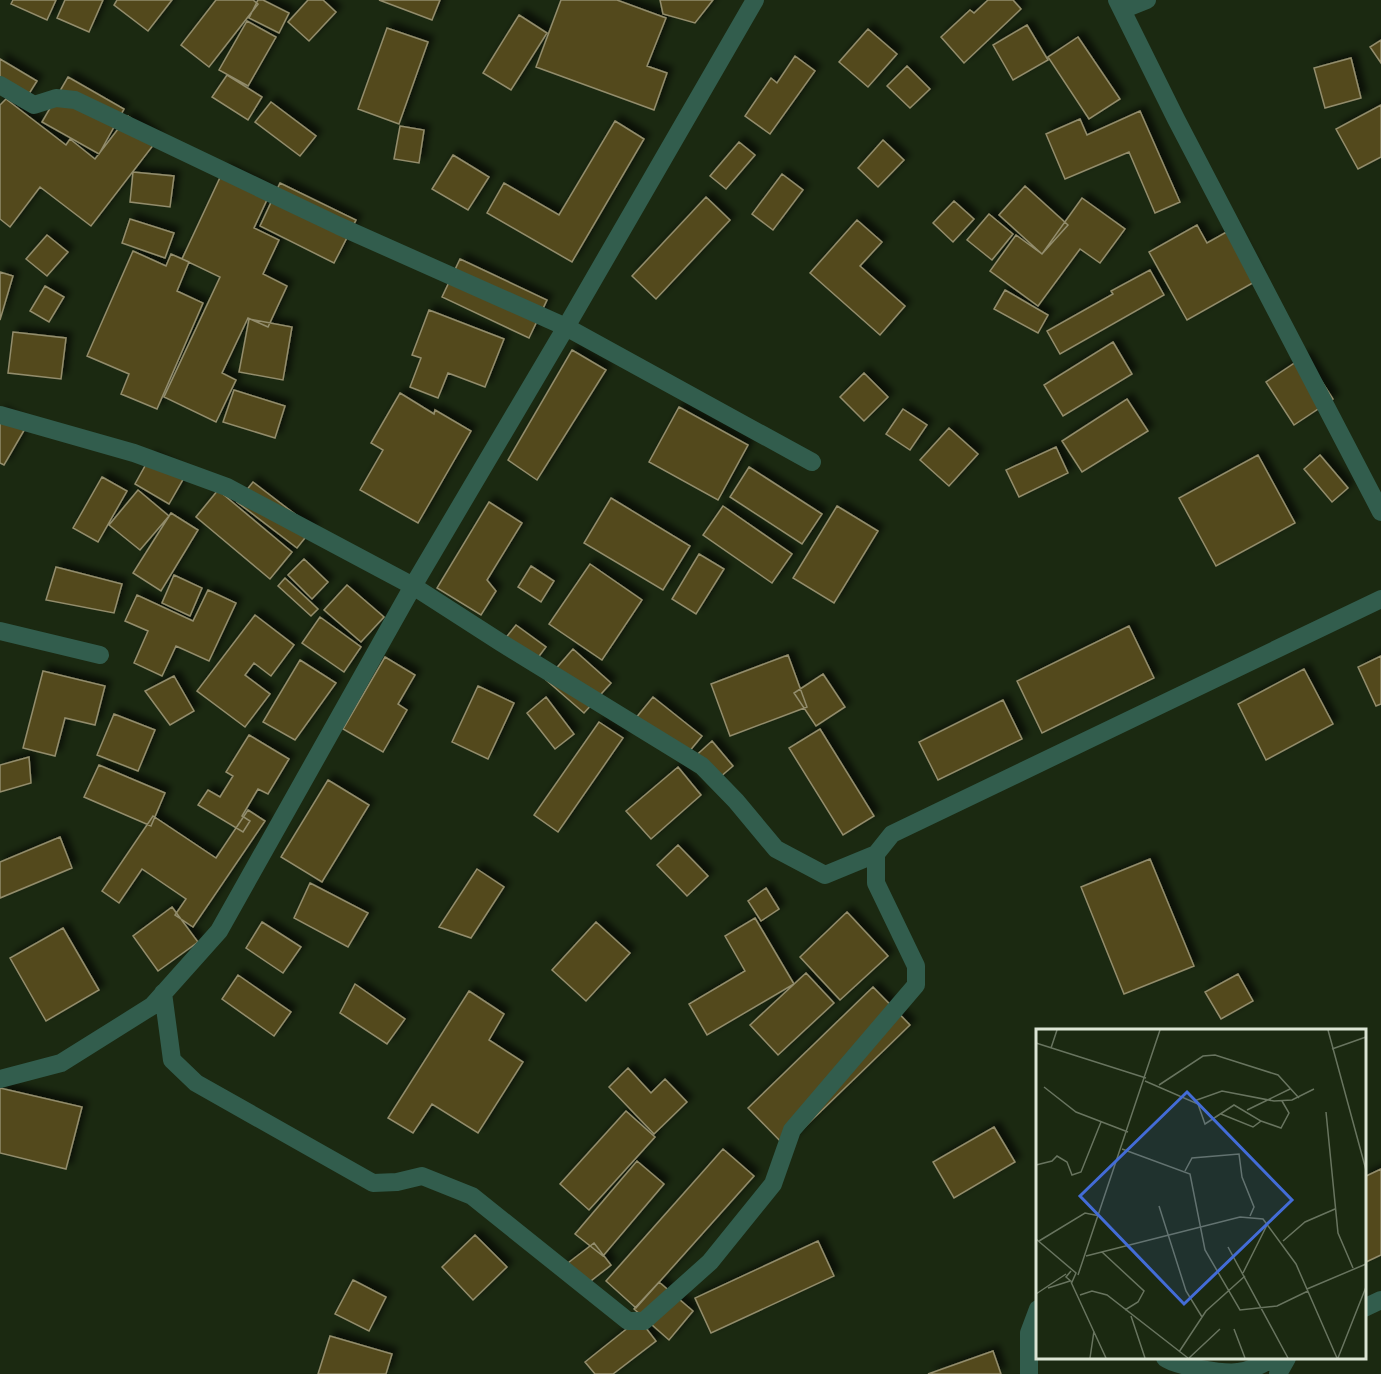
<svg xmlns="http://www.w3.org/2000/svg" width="1381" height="1374" font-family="Ubuntu,sans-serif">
	<defs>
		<filter id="shadow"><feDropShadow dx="5.5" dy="-5.5" stdDeviation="3" flood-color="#0009"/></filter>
	</defs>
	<rect width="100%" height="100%" fill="#1b2911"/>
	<path fill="#534a1f" stroke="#938d6c" stroke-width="1.5" filter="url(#shadow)" d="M 13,0 L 56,0 L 47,20 L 11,4 Z
		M 65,0 L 103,0 L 89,32 L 57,18 Z
		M 117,0 L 172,0 L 148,31 L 114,5 Z
		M 216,0 L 253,0 L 258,4 L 209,67 L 181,45 Z
		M 258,0 L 263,0 L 289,13 L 279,33 L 249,18 Z
		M 308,0 L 323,0 L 336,12 L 309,41 L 288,22 Z
		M 379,0 L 440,0 L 432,20 Z
		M 561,0 L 617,0 L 666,18 L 647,66 L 667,73 L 654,110 L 536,67 Z
		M 660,0 L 713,0 L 695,23 L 663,14 Z
		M 988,0 L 1013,0 L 1021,9 L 964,63 L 941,37 L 970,10 L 974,13 Z
		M 519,15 L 547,33 L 511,90 L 483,73 Z
		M 247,21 L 276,37 L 248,86 L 219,70 Z
		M 1027,25 L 1048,60 L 1013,80 L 993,45 Z
		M 387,28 L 428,42 L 399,124 L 358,109 Z
		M 868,29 L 897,54 L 868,87 L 839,62 Z
		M 1078,37 L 1120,99 L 1089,119 L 1048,57 Z
		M 1381,40 L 1381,63 L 1370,47 Z
		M 795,56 L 815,71 L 770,134 L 745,116 L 771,78 L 777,83 Z
		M 1351,58 L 1361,98 L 1325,108 L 1314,68 Z
		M 0,59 L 37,81 L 22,105 L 0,91 Z
		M 907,66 L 930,89 L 910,108 L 887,86 Z
		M 227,75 L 262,97 L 248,120 L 212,97 Z
		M 68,77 L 124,109 L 99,154 L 42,122 Z
		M 6,99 L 66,145 L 70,139 L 95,159 L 128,116 L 158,139 L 91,226 L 40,187 L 10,227 L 0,219 L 0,105 Z
		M 271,102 L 316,136 L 300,156 L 255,122 Z
		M 1381,105 L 1381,157 L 1358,169 L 1336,129 Z
		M 1140,111 L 1180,202 L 1155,213 L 1129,152 L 1065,179 L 1046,134 L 1080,119 L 1087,135 Z
		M 615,121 L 644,139 L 572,262 L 487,213 L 504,183 L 559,215 Z
		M 400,126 L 424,130 L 419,163 L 394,159 Z
		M 883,140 L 904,160 L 878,187 L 858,168 Z
		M 739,142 L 755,155 L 726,189 L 710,176 Z
		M 453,155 L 489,177 L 468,210 L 432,189 Z
		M 224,169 L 271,191 L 254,228 L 279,240 L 263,274 L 287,286 L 268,327 L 248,318 L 222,373 L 236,380 L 216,422 L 164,397 L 220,277 L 182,259 Z
		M 133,172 L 174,176 L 170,207 L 130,202 Z
		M 782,174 L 803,190 L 773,230 L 752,214 Z
		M 280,183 L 356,220 L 334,263 L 260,226 Z
		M 1025,186 L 1068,225 L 1042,254 L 999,215 Z
		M 706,197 L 730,220 L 656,299 L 632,276 Z
		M 1082,198 L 1125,229 L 1100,263 L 1080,249 L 1038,306 L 990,271 L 1016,235 L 1042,254 Z
		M 954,201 L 974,219 L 953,242 L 933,223 Z
		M 989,214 L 1013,234 L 992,260 L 967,240 Z
		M 130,219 L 174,233 L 165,258 L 122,243 Z
		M 857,220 L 882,242 L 860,266 L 905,306 L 880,335 L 810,273 Z
		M 1197,225 L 1207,243 L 1230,230 L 1258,280 L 1187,320 L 1149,252 Z
		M 47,235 L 68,252 L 47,276 L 26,259 Z
		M 133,251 L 166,266 L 171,254 L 189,262 L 177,291 L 203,303 L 157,409 L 121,394 L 129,374 L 87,356 Z
		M 460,259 L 547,300 L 529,338 L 442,297 Z
		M 1150,270 L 1164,295 L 1060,354 L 1047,331 L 1113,294 L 1111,291 Z
		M 0,272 L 13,276 L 0,320 Z
		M 45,286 L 64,297 L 49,322 L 30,311 Z
		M 1005,290 L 1048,315 L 1038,333 L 994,309 Z
		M 429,310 L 504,339 L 485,387 L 448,373 L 438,398 L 410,387 L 421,358 L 412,355 Z
		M 249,319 L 292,327 L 283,380 L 239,372 Z
		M 13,332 L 66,338 L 61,379 L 8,373 Z
		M 1113,342 L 1132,374 L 1063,416 L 1044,385 Z
		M 572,350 L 606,370 L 537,480 L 508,460 Z
		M 1305,356 L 1333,399 L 1294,425 L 1266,382 Z
		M 864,373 L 888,397 L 864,421 L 840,397 Z
		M 234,390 L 285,406 L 275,438 L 223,422 Z
		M 400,393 L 434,414 L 435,410 L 471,431 L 418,523 L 360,490 L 383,450 L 371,443 Z
		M 1127,399 L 1148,431 L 1082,472 L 1062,441 Z
		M 679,407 L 748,445 L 718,500 L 649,462 Z
		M 903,409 L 927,425 L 910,450 L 886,434 Z
		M 0,412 L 26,427 L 4,465 L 0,463 Z
		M 949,428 L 978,454 L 949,486 L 920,460 Z
		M 1056,447 L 1068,473 L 1019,497 L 1006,470 Z
		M 1258,455 L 1295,523 L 1216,566 L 1179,498 Z
		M 1320,455 L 1348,488 L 1332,502 L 1304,469 Z
		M 150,457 L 185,476 L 169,504 L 135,484 Z
		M 749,467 L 822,514 L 802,544 L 730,497 Z
		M 102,477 L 127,491 L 98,542 L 73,528 Z
		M 253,482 L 313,528 L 297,548 L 237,502 Z
		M 138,490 L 169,516 L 140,550 L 109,525 Z
		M 218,490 L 292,552 L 270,579 L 196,517 Z
		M 611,498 L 690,546 L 663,590 L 584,543 Z
		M 489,502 L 522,523 L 487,580 L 496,591 L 481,615 L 437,588 Z
		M 723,506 L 792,554 L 772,583 L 703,535 Z
		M 837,506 L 878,531 L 834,603 L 793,578 Z
		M 171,513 L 198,530 L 161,591 L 133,573 Z
		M 699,554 L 724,569 L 696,614 L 672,599 Z
		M 304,559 L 328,582 L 312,599 L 288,575 Z
		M 590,564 L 642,600 L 602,660 L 549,624 Z
		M 531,566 L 554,581 L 541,602 L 518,587 Z
		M 56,567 L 122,584 L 114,613 L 46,600 Z
		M 174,575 L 202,588 L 190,616 L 162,603 Z
		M 285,578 L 318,609 L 311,616 L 278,586 Z
		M 347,585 L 384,617 L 361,642 L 324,610 Z
		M 208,590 L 236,603 L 209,661 L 176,646 L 162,676 L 134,663 L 148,631 L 125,621 L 137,595 L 193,621 Z
		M 255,615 L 294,645 L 271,676 L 254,663 L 245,675 L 270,694 L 245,727 L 197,691 Z
		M 320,617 L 361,647 L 344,672 L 302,643 Z
		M 516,625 L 546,647 L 531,667 L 500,645 Z
		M 1129,626 L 1154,678 L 1042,733 L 1017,681 Z
		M 573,649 L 611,683 L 584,713 L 546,680 Z
		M 788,655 L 807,707 L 730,736 L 711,684 Z
		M 1381,656 L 1381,704 L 1376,706 L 1358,667 Z
		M 385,657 L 415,675 L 398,704 L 407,710 L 383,752 L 343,729 Z
		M 300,660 L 336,683 L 295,740 L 263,722 Z
		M 1304,669 L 1333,724 L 1266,760 L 1238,704 Z
		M 43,671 L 105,686 L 95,725 L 65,718 L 55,756 L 23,748 Z
		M 823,674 L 845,707 L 816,726 L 794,693 Z
		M 174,676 L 194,711 L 170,725 L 145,691 Z
		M 478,686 L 514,703 L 488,759 L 452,742 Z
		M 546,697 L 574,734 L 555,749 L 527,713 Z
		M 653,697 L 702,736 L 684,758 L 635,719 Z
		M 1003,700 L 1022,739 L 938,780 L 919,742 Z
		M 114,714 L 155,730 L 138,771 L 97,755 Z
		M 599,722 L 623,738 L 558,832 L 534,815 Z
		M 820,729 L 874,816 L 843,835 L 789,748 Z
		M 249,735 L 289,759 L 268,794 L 258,789 L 242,816 L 250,821 L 243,832 L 198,805 L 208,790 L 220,797 L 233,776 L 226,772 Z
		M 712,741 L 733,766 L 712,784 L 691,760 Z
		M 29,757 L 31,783 L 0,792 L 0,765 Z
		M 99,765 L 165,793 L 151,826 L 84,797 Z
		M 678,767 L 701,795 L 651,839 L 626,811 Z
		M 328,780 L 369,805 L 322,882 L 281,857 Z
		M 248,810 L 265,821 L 193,927 L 175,915 L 186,899 L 142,869 L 119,903 L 102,891 L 153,816 L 216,858 Z
		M 60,837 L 72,868 L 0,898 L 0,862 Z
		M 678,845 L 708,876 L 687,896 L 657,865 Z
		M 1150,859 L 1194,966 L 1124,994 L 1081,887 Z
		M 477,869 L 504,887 L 471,938 L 439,927 Z
		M 310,883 L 368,913 L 348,947 L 294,918 Z
		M 766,888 L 779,909 L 761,921 L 748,901 Z
		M 172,907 L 198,942 L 158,971 L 133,936 Z
		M 847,912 L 888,956 L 840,1000 L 800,957 Z
		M 755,918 L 794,984 L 707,1035 L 689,1004 L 745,971 L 725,936 Z
		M 262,922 L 301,947 L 283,973 L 246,948 Z
		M 596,922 L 630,953 L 586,1001 L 552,970 Z
		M 63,928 L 99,990 L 46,1021 L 10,958 Z
		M 806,973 L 834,1003 L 778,1055 L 750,1025 Z
		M 1238,974 L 1253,1001 L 1221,1019 L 1205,992 Z
		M 238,975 L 291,1012 L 274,1036 L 222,999 Z
		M 355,984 L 405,1019 L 387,1044 L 340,1013 Z
		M 873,987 L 910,1025 L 785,1146 L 748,1108 Z
		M 469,991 L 504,1014 L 489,1040 L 523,1062 L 478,1133 L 432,1104 L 413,1133 L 388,1118 Z
		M 628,1068 L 651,1093 L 665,1079 L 687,1102 L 654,1134 L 609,1087 Z
		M 0,1088 L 82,1107 L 66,1169 L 0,1153 Z
		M 626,1111 L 655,1137 L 589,1210 L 560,1184 Z
		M 994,1127 L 1015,1162 L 954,1198 L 933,1162 Z
		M 723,1149 L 754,1176 L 636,1308 L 606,1281 Z
		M 637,1161 L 664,1184 L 603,1256 L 575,1234 Z
		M 1381,1169 L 1381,1255 L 1364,1263 L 1364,1177 Z
		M 475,1235 L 507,1267 L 473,1300 L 442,1267 Z
		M 818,1241 L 834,1276 L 711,1333 L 695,1298 Z
		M 594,1243 L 611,1265 L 582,1288 L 564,1266 Z
		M 353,1280 L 386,1297 L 369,1331 L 335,1314 Z
		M 659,1282 L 693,1311 L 669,1340 L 634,1309 Z
		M 639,1319 L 656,1341 L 613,1374 L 595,1374 L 585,1362 Z
		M 330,1336 L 392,1354 L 386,1374 L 318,1374 Z
		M 993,1351 L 1001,1374 L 928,1374 Z"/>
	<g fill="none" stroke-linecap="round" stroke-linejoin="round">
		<path stroke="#325d4d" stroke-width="18" d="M 1117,0 L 1176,119 L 1381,512
			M 1122,10 L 1147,0
			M 0,85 L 34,105 L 56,98 L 75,100 L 339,226 L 566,327 L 812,462
			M 0,415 L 134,453 L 227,487 L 413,586 L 500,642 L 702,766 L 736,801 L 776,849 L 825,875 L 876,854 L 892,834 L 1381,599
			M 0,631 L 100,655
			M 163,993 L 172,1060 L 196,1083 L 373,1183 L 397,1182 L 422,1176 L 472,1196 L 628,1321 L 644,1321 L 710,1262 L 773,1184 L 792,1130 L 916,985 L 916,966 L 876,883 L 876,854
			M 0,1079 L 61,1063 L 152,1006 L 219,931 L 413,586 L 566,327 L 755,0
			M 1364,1308 L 1381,1300
			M 1165,1358 C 1175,1366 1224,1374 1238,1372 C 1250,1371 1263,1364 1273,1358
			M 1029,1374 L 1029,1333 L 1038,1309
			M 1278,1374 L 1287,1358"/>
	</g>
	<g transform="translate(1036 1029)">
		<rect width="330" height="330" fill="#1b2911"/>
		<path fill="none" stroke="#68745f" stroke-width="1.5" d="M 292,1 L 330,141M 0,14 L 110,49M 15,19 L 21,1M 296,20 L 330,8M 109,52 L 162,75 L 169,95 L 198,76 L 225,92 L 217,98 L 185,85M 123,56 L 167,27 L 179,26 L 242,46 L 263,69M 8,58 L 40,83 L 92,103M 158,72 L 186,62 L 238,72 L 256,71 L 278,60M 211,81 L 254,60M 290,83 L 302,204 L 317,239M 225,92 L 245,99 L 253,84 L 246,72M 86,120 L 154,145 L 169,221 L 204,281 L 241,277 L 272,262M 0,136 L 16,132 L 21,127 L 31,133 L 36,146 L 45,143 L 65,93M 149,142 L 156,129 L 203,125 L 206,148 L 218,178 L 214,187M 123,177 L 150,262 L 166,288M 0,210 L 40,244 L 36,253 L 30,248 L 35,242M 3,212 L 49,184 L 64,187M 247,212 L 269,193 L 299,180M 192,218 L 252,329M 66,223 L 108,262 L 102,273 L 89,281M 50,227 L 204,188 L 227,190 L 260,235 L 301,329M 207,244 L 232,194M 42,246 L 124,1M 35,253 L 70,329M 12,259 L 34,252M 271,260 L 330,235M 0,265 L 30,245M 44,266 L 56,262 L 71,266 L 152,329M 95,287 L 109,329M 198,300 L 209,329M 143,323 L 170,282 L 209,247M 54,329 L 58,302M 153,329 L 184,300M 302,329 L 330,258"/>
		<path fill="#436cd7" fill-opacity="0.15" stroke="#436cd7" stroke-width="3" d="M 151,63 L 256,171 L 148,275 L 44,167 Z"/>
		<rect width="330" height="330" fill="none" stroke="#dce5d5" stroke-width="3"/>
	</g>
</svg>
